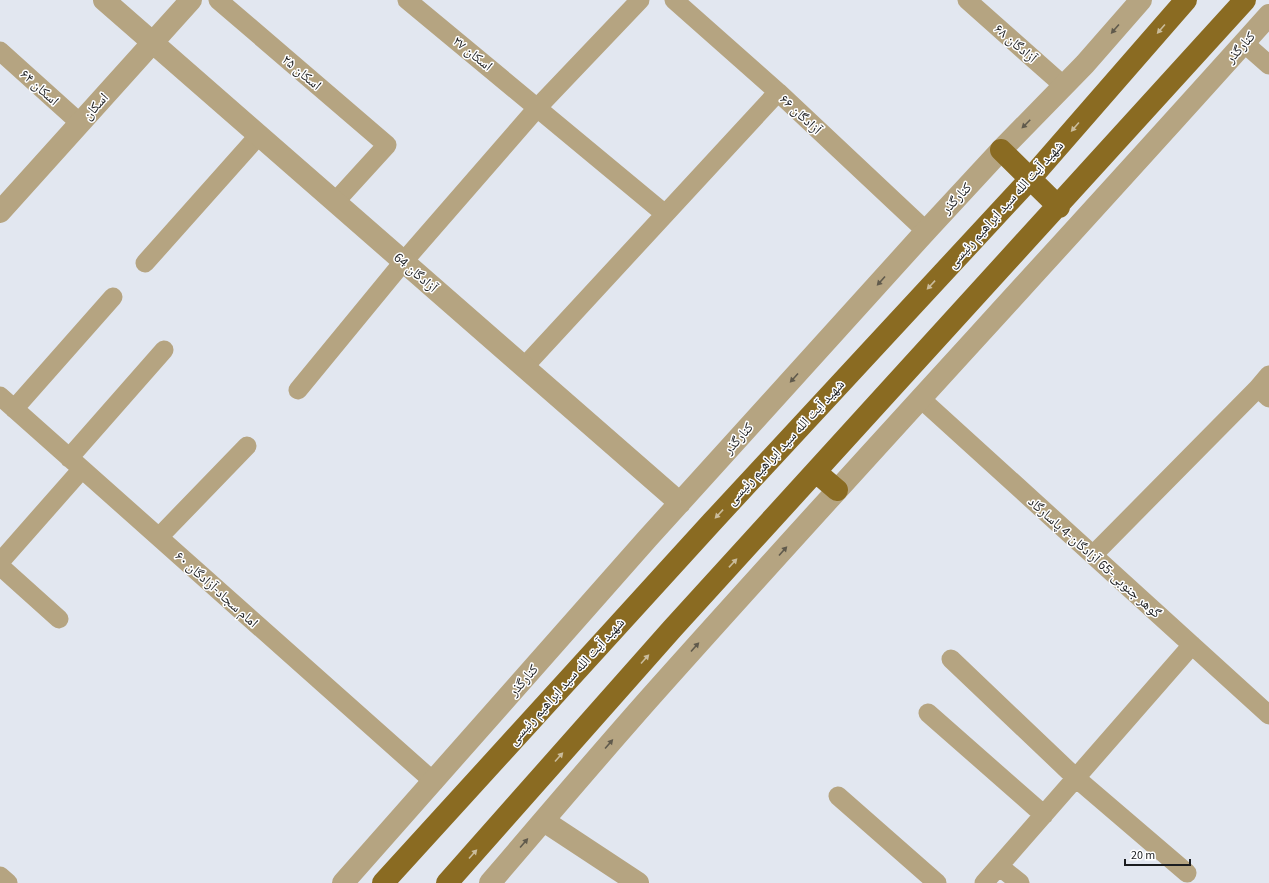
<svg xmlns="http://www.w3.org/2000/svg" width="1269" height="883" font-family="'Source Sans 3','Noto Naskh Arabic',sans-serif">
	<rect width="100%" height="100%" fill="#e2e7f0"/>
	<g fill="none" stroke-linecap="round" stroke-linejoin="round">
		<path stroke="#b5a481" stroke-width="19" d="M 218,0 L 387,145 L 335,202
			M 407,0 L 665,214
			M 674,0 L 778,92 L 926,231
			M 967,0 L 1064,86
			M 1244,43 L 1269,65
			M 0,51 L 80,123
			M 145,263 L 259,135
			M 524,367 L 778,92
			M 1258,388 L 1269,375
			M 298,390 L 404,261 L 538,107 L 640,0
			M 0,396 L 434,782
			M 920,398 L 1269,715
			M 14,409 L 113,297
			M 69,458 L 164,350
			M 159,537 L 247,446
			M 1093,555 L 1258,388 L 1269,398
			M 0,562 L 82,469
			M 0,566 L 59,619
			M 951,659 L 1076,778 L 1187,873
			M 928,713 L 1044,815
			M 838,796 L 937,883
			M 999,866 L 1020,883
			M 0,876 L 8,883
			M 984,883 L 1192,645"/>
		<path stroke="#b5a481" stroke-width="22" d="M 104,0 L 680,503
			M 0,212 L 191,0
			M 544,821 L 638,883
			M 343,883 L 647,539 L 926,231 L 1001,150 L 1085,64 L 1141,0
			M 490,883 C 542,822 594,761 647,701 C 852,471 1063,245 1269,15"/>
		<path stroke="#8a6b22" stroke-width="22" d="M 1001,150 L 1059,207
			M 816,472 L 837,490
			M 383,883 L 712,522 L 1030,179 L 1186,0
			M 447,883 L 672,629 L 1245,0"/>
	</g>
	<defs><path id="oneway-solid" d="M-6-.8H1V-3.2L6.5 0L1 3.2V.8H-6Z"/></defs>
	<g fill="#605a4c">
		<use href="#oneway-solid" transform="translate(1115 29) rotate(131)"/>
		<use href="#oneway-solid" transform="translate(1026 124) rotate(135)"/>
		<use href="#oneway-solid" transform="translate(881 281) rotate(132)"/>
		<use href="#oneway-solid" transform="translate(794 378) rotate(132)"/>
		<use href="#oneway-solid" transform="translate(783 551) rotate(-48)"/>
		<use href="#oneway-solid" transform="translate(695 647) rotate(-48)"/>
		<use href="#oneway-solid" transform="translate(609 744) rotate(-49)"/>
		<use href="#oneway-solid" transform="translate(524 843) rotate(-49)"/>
	</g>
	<g fill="#cabc9c">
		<use href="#oneway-solid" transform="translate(1161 29) rotate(131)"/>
		<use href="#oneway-solid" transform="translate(1075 127) rotate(131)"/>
		<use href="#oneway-solid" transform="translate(931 285) rotate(133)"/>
		<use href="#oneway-solid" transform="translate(719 514) rotate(133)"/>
		<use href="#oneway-solid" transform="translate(733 563) rotate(-47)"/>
		<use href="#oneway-solid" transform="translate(645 659) rotate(-48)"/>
		<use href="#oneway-solid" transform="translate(559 757) rotate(-48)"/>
		<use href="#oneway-solid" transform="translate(473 854) rotate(-48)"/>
	</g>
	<g text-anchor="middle" stroke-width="3" stroke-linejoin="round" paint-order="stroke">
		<g font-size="14" fill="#1b1d20" stroke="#fff">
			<text transform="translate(1016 43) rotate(41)" y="5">آزادگان ۶۸</text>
			<text transform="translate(1240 47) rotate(-48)" y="5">کنارگذر</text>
			<text transform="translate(473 53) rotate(39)" y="5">اسکان ۲۷</text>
			<text transform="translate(302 72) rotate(40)" y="5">اسکان ۲۵</text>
			<text transform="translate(40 87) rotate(42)" y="5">اسکان ۶۴</text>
			<text transform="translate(95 106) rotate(-48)" y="5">اسکان</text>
			<text transform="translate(801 114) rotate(43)" y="5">آزادگان ۶۶</text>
			<text transform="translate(956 198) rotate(-47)" y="5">کنارگذر</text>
			<text transform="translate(1005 204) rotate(-48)" y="5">شهید آیت الله سید ابراهیم رئیسی</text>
			<text transform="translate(416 272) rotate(41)" y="5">آزادگان 64</text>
			<text transform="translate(738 438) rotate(-48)" y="5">کنارگذر</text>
			<text transform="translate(785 442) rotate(-47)" y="5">شهید آیت الله سید ابراهیم رئیسی</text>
			<text transform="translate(1095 557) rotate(42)" y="5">گوهر جنوبی-65 آزادگان-4 پاسارگاد</text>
			<text transform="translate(217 589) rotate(42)" y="5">امام سجاد-آزادگان ۶۰</text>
			<text transform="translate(523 680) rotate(-49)" y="5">کنارگذر</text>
			<text transform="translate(566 681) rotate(-48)" y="5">شهید آیت الله سید ابراهیم رئیسی</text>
		</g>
	</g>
	<path d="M1125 859v6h65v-6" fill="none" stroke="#1b1d20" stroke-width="2"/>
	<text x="1131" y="859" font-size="12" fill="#1b1d20" stroke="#ffffff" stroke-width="3" paint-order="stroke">20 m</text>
</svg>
